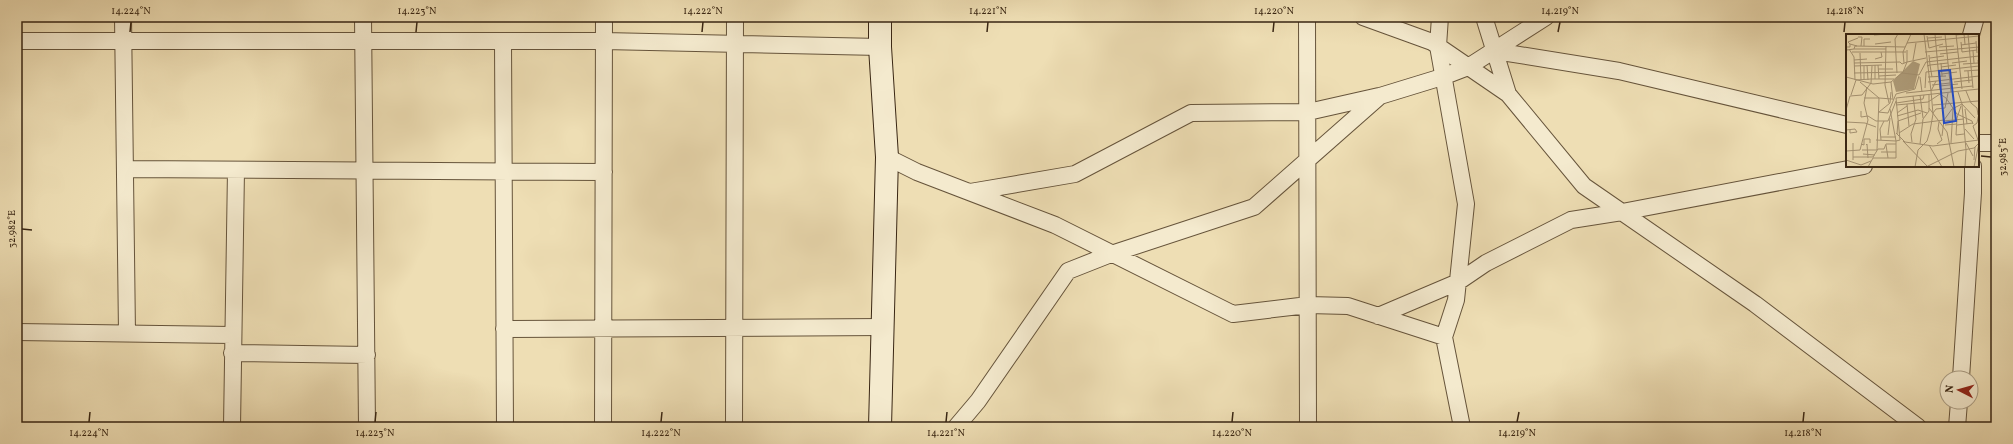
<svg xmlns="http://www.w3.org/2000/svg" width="2013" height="444" font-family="Vollkorn,serif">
	<rect width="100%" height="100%" fill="#eedeb4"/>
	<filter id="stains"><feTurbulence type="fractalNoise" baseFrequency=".005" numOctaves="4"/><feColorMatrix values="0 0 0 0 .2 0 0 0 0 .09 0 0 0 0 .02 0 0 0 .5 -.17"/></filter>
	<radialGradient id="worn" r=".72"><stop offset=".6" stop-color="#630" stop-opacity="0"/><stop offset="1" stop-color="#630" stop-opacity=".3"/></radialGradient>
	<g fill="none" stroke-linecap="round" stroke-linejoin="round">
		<defs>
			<path id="street" d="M 123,17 L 127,333
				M 363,17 L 367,427
				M 1307,17 L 1308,427
				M 1363,17 L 1432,42 L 1508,94
				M 1440,17 L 1438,46 L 1466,204 L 1456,300 L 1444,337
				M 1484,17 L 1508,94 L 1584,186 L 1755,304 L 1918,427
				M 1971,35 L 1976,17
				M 17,41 L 604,41 L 880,47
				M 503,42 L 505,427
				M 1495,51 L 1619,71 L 1847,125
				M 1978,143 L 1996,143
				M 887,157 L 917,172 L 1055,225 L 1233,314 L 1308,305 L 1348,306 L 1444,337 L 1462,427
				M 125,169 L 604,172
				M 970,192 L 1075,174 L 1191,113 L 1308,112 L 1379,96
				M 1378,316 L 1458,282 L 1486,263 L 1571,220 L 1622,212 L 1864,166
				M 504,329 L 883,327
				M 17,332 L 232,335
				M 232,353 L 367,355
				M 1961,378 L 1973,193 L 1973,166
				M 232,427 L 236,170
				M 603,427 L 604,17
				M 734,427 L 735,17
				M 956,427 L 978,401 L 1068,271 L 1111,254 L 1254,207 L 1380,96 L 1442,77 L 1468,67 L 1546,17
				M 1957,427 L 1959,402"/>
			<path id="secondary" d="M 880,427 L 887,157 L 880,47 L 880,17"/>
		</defs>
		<use href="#street" stroke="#66543b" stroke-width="18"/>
		<use href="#secondary" stroke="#392613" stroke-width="24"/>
		<use href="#street" stroke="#f4eace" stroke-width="16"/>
		<use href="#secondary" stroke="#f4eace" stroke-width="22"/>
	</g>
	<path fill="none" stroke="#392613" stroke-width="1.5" d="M 130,32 L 131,22M 416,32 L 417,22M 702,32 L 703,22M 987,32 L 988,22M 1273,32 L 1274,22M 1558,32 L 1560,22M 1844,32 L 1845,22M 1981,156 L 1991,157M 22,229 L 32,230M 89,422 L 90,412M 375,422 L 376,412M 661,422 L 662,412M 946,422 L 947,412M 1232,422 L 1233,412M 1517,422 L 1519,412M 1803,422 L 1804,412"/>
	<g transform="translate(1846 34)">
		<rect width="133" height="133" fill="#eedeb4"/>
		<path d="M 67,27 L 74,30 L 68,55 L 50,58 L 47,47 Z" fill="#b09f7d"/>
		<path fill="none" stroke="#a69474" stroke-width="1" d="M 78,0 L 85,57M 89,0 L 94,56M 99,0 L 105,58M 110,0 L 116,55M 122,0 L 127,54M 28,1 L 42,0M 110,1 L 118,0 L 119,10M 81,2 L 83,14 L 97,10M 12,3 L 16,3 L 15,12M 82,4 L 96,3M 130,7 L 131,19M 115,8 L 116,18 L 131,16M 61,9 L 133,2M 4,10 L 2,8 L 12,4M 29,10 L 45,8M 115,11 L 130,9M 0,12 L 1,16 L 8,15 L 9,12 L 59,13M 18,12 L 18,5 L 24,5M 40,12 L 39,51 L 43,69M 0,13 L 4,13 L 4,10 L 11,12M 93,13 L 108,12M 3,15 L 8,23 L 9,46M 8,15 L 40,15M 127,17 L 128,29M 6,18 L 60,18M 79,18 L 133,13M 14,19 L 15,46M 94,20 L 112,18M 83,21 L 84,31 L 102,29M 84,24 L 98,22M 29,25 L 36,23 L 35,18M 8,26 L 21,25M 67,26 L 70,9M 8,29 L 54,28 L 56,30 L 61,28 L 61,16M 58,29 L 57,18 L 65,0M 95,29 L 96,42M 106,29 L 121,27M 117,30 L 132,29M 21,31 L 22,46M 32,31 L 33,45M 8,32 L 36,31M 18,32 L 18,45M 81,32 L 84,31 L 86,43M 95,33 L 110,31M 32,35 L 47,35M 118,37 L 133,36 L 132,26M 122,37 L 123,49M 8,39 L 56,38M 51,39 L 49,5 L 52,0M 56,39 L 73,41 L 80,28 L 133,22M 96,40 L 111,38M 33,42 L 50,41M 0,43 L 27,50 L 45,48 L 57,38 L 61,28 L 80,24M 74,43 L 76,58M 82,43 L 100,42M 25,45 L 48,45M 29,45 L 29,31M 14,48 L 33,64 L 46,65M 45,48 L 47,66M 82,48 L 133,42M 108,48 L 126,46M 25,49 L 26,32M 86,51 L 104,49M 94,52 L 112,50M 79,54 L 80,38 L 133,32M 120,57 L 125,69 L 131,74 L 132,81M 60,59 L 127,52M 94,60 L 100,64 L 111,80 L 126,87 L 127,90M 5,61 L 10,46 L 25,45M 74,61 L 77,84M 50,69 L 77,65 L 78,61M 61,70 L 63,92M 116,70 L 129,84M 50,71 L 82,68 L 94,60M 87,71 L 132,67M 116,71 L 120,116 L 119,133M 115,72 L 111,84 L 110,101 L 118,100M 83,74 L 101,98 L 108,133M 119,75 L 121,90M 0,76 L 4,62 L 16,61 L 25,49M 15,77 L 15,83 L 22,82 L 30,87 L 42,87 L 50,67M 32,78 L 42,79 L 50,60 L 69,55 L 73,42M 33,78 L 44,69 L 45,58M 51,79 L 61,72M 87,79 L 90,75 L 99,74 L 102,59M 51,82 L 72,76 L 81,79M 97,87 L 118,85M 0,88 L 19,89 L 30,93M 99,91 L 111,90M 111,91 L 127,89M 119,95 L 128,105M 0,96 L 9,95 L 11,98 L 4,99 L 4,96M 50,99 L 59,108 L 87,112 L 133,106M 53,99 L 67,90 L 98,86 L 106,75 L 116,70 L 112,58M 51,100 L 52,87 L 75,79M 42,101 L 44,84M 96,102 L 98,86M 35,103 L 50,103M 30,106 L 50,107 L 44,75M 35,106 L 34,95 L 38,87M 132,106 L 127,92 L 131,89 L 133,79M 57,107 L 81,132M 66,108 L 65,100 L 70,85 L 67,62M 105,109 L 107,75M 120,109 L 127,122M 15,110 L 18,111 L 18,105 L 24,105 L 24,109M 74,110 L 77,85 L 83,77 L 83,61M 91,110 L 96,106 L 92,95 L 93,88M 20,111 L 21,110 L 22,124M 40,111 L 42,124M 83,111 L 96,133M 16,116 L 31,116 L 33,64 L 18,64M 0,117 L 14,116 L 22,86 L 18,69 L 21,53M 35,118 L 50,118M 17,120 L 29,121M 7,123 L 28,123M 27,123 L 32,115 L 38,115 L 40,110 L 50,110M 0,126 L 15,131 L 25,127M 7,126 L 7,109M 128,126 L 129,113M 22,133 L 27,124 L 50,124 L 50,107 L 54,106 L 50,64 L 133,55M 69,133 L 72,116 L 81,107 L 84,97 L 87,80 L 85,57 L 90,47M 80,133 L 112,117 L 128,114 L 133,109 L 128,133"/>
		<path fill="#1d4ed8" fill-opacity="0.15" stroke="#1d4ed8" stroke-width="2" d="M 104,36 L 110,87 L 98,89 L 93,37 Z"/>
		<rect width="133" height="133" fill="none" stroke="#392613" stroke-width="2"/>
	</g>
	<rect width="2013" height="444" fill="none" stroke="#eedeb4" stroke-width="44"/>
	<g transform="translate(1959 390) rotate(276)"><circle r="19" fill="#f4eace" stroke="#a99c83"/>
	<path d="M0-3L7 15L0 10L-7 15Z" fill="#8f2418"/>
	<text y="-6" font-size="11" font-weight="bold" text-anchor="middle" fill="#392613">N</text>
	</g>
	<rect x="22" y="22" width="1969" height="400" fill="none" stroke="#392613" stroke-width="1.5"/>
	<g font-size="10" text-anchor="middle" fill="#392613">
		<text x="131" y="14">14.224°N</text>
		<text x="417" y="14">14.223°N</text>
		<text x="703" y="14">14.222°N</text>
		<text x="988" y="14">14.221°N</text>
		<text x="1274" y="14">14.220°N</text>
		<text x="1560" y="14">14.219°N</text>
		<text x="1845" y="14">14.218°N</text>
		<text transform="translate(2002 157) rotate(-90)" y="4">32.983°E</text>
		<text transform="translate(11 229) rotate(-90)" y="4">32.982°E</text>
		<text x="89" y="436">14.224°N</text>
		<text x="375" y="436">14.223°N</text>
		<text x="661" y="436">14.222°N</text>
		<text x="946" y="436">14.221°N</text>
		<text x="1232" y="436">14.220°N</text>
		<text x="1517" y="436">14.219°N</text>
		<text x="1803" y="436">14.218°N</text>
	</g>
	<rect width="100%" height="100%" filter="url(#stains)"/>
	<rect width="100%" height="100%" fill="url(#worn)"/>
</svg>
